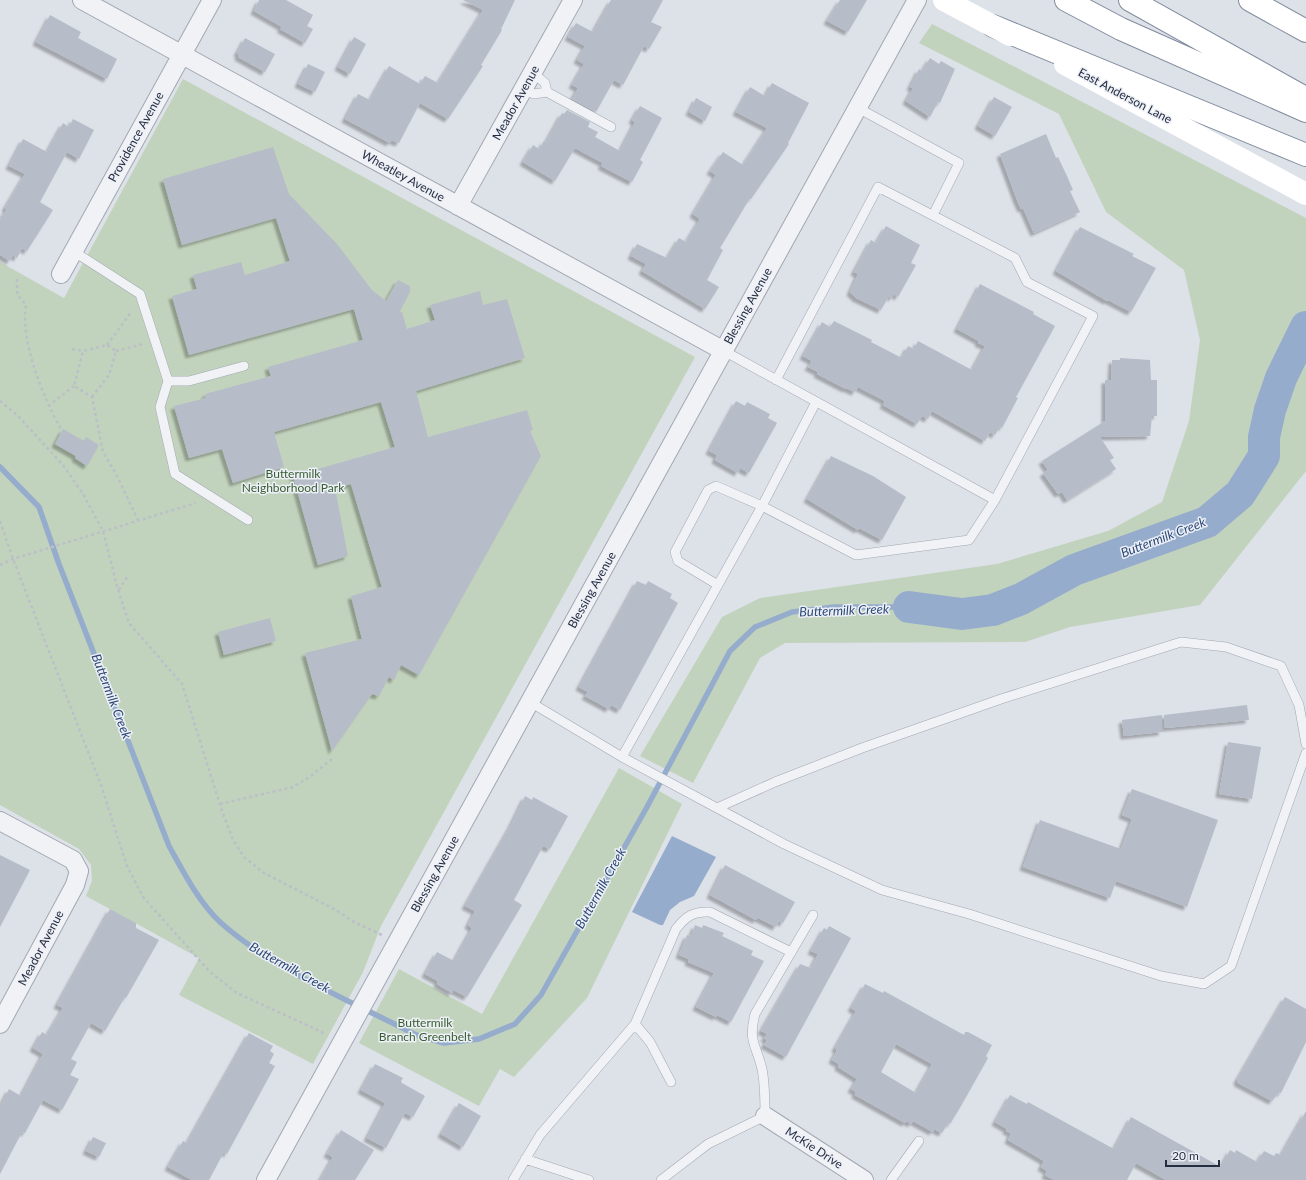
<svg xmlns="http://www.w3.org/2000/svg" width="1306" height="1180" font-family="Lato,sans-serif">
	<defs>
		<filter id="shadow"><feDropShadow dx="-3.5" dy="3.5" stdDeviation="1" flood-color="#0004"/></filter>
	</defs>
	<rect width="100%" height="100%" fill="#dde1e8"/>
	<path fill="#c2d3bd" d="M 932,24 L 1306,218 L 1306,471 L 1200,605 L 1070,627 L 1025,642 L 785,643 L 760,658 L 693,783 L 640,756 L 722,617 L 760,598 L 997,564 L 1108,531 L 1162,502 L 1189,421 L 1200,340 L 1184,270 L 1106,212 L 1059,114 L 919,43 Z
		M 183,79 L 695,357 L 381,926 L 363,972 L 313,1064 L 179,995 L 199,958 L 86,896 L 92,881 L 91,865 L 79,849 L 0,805 L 0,262 L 64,298 Z
		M 619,768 L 682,804 L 587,998 L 514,1077 L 500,1069 L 479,1106 L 359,1043 L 399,969 L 482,1014 Z"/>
	<path fill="#95accc" d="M 672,836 L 716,857 L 694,896 L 680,902 L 670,910 L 663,925 L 660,925 L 632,912 Z"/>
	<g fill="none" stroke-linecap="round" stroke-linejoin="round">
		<path stroke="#95accc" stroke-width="5.5" d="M 0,467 L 39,507 L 59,564 L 169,846 C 184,873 198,901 220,922 C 272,969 353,1002 416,1035 L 444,1043 L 479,1039 L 515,1024 L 541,995 L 647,807 L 730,651 L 755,627 L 792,612 L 834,607 L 909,607"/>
		<path stroke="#95accc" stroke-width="32" d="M 909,607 L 962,614 L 993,610 L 1021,599 L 1074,570 L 1207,522 L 1240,494 L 1264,456 L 1264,437 L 1270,410 L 1281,378 L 1306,327"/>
	</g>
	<path fill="#b7bcc9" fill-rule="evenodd" filter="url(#shadow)" d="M 259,0 L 286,0 L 313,15 L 307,26 L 313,29 L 305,43 L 280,29 L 282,27 L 254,11 Z
		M 463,0 L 515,0 L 501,29 L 502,30 L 481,65 L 483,66 L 448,119 L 420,103 L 399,143 L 391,140 L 390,143 L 345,119 L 358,94 L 370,100 L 389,66 L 420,84 L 425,76 L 438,83 L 483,10 Z
		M 611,0 L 663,0 L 651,22 L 662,27 L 649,49 L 644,46 L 623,85 L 614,80 L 596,112 L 572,99 L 578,88 L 572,85 L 584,64 L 577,60 L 585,46 L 568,37 L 576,23 L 593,32 Z
		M 840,0 L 867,0 L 848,32 L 827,21 Z
		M 50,15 L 81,32 L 78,38 L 117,59 L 107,79 L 36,42 Z
		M 354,37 L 366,44 L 350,74 L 338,67 Z
		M 245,38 L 275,54 L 265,72 L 238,57 L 239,54 L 237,53 Z
		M 930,58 L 939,64 L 941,61 L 955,69 L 940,103 L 938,102 L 930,117 L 906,101 L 913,88 L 910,87 L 919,69 L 922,71 Z
		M 308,64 L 325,72 L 315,92 L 298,84 Z
		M 772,83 L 809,103 L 788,143 L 789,144 L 751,199 L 750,198 L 720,248 L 723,250 L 707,280 L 719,287 L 705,309 L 642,271 L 646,264 L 631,256 L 637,244 L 667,258 L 679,238 L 686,242 L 700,219 L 693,214 L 716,175 L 710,171 L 723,152 L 743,165 L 767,128 L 736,112 L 750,87 L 765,96 Z
		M 994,97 L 1012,107 L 995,136 L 978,126 Z
		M 696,98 L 712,107 L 705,121 L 689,112 Z
		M 640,106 L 662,118 L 640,160 L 643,162 L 632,182 L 601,166 L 603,163 L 575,148 L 555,181 L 523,162 L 533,145 L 539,149 L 544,141 L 546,142 L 562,113 L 564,114 L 567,110 L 590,122 L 588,127 L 598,132 L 595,137 L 620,151 L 635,122 L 632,120 Z
		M 73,119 L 94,130 L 79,159 L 67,152 L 40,202 L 53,210 L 27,251 L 22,248 L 17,258 L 13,255 L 10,261 L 0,255 L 0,220 L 7,209 L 5,208 L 25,174 L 9,166 L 23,139 L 47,152 L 63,123 L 69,127 Z
		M 1046,134 L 1056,158 L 1058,157 L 1067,176 L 1073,190 L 1070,191 L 1080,212 L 1034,233 L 1023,208 L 1021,209 L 1017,200 L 1000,154 Z
		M 273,147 L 289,194 L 337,244 L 372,290 L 386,301 L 398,280 L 410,286 L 410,292 L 399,313 L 402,312 L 407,329 L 435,320 L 430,305 L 480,291 L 483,305 L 507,299 L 525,358 L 416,391 L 428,437 L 527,410 L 533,430 L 530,431 L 541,456 L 419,675 L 401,665 L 394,680 L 389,677 L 379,696 L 372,694 L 332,751 L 305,653 L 362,639 L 351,596 L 382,587 L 351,484 L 335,488 L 348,556 L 318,565 L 293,476 L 395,447 L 381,402 L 274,432 L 284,467 L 233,483 L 222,449 L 189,458 L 174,406 L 206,398 L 205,394 L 271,376 L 268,367 L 363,340 L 354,309 L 189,355 L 172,296 L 197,289 L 193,275 L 241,262 L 245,275 L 290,261 L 276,218 L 182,245 L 163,179 Z
		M 886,226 L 920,245 L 911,263 L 916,265 L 898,297 L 894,294 L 892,298 L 889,296 L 881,310 L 856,298 L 850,292 L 858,274 L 854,272 L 871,240 L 876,243 Z
		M 1080,227 L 1134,254 L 1132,256 L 1156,268 L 1131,312 L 1108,300 L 1107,301 L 1056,271 Z
		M 980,284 L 1034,312 L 1033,314 L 1055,326 L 1016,397 L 1018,398 L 1002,428 L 1000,426 L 995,435 L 990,432 L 985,441 L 932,411 L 928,419 L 922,416 L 917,424 L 883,405 L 885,401 L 858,387 L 855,392 L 846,388 L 846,389 L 817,374 L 818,372 L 808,367 L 812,361 L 803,356 L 822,322 L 830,327 L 834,321 L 872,340 L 871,342 L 900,357 L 901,355 L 903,356 L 908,346 L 914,349 L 918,341 L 972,370 L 985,346 L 978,343 L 979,341 L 957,329 Z
		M 1120,358 L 1150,360 L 1151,380 L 1157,380 L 1157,416 L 1152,416 L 1150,436 L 1100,437 L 1114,458 L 1110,460 L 1116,469 L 1067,500 L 1062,492 L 1058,494 L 1043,473 L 1048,470 L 1042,461 L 1105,421 L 1105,380 L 1111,380 L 1112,360 L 1120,360 Z
		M 736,401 L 745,406 L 747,402 L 770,414 L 768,418 L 777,423 L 749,473 L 740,468 L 738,473 L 715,460 L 717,455 L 709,451 Z
		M 63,429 L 84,441 L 86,437 L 99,445 L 87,466 L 75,458 L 76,456 L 55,444 Z
		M 831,456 L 873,476 L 906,497 L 882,540 L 859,528 L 858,530 L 807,499 Z
		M 637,581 L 646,585 L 648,581 L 672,594 L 670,598 L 678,603 L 620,710 L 611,705 L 609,709 L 585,696 L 588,692 L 579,687 Z
		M 270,618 L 276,641 L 224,655 L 218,632 Z
		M 1247,705 L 1249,720 L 1165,728 L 1164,715 Z
		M 1162,715 L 1162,732 L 1124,736 L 1122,720 Z
		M 1228,742 L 1261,747 L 1252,799 L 1219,794 Z
		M 1132,789 L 1218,820 L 1187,907 L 1116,881 L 1110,898 L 1023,867 L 1040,820 L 1121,849 L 1132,819 L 1122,815 Z
		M 525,796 L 532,800 L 533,797 L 568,816 L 550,849 L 543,846 L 514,900 L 522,905 L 467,997 L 453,990 L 452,993 L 437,984 L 438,981 L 425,974 L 437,952 L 454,961 L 472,928 L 468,925 L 475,911 L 465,906 L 511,825 Z
		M 0,855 L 30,870 L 0,927 Z
		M 725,865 L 795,902 L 783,923 L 779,921 L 776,927 L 758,918 L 756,920 L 710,895 Z
		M 110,909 L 136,923 L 136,928 L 159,940 L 126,998 L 125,997 L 105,1031 L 91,1023 L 71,1059 L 77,1062 L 70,1075 L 79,1079 L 62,1110 L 43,1100 L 25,1133 L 22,1132 L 0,1174 L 0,1107 L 9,1089 L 21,1096 L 43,1054 L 33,1048 L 42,1032 L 47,1035 L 63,1008 L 57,1005 Z
		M 695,925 L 702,928 L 703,925 L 724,933 L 722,936 L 753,951 L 751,955 L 764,961 L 731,1022 L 717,1015 L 716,1017 L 696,1007 L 714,973 L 688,962 L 689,959 L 679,955 L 687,935 L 691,936 Z
		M 829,926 L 851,938 L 786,1057 L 764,1045 L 767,1040 L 764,1038 L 767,1034 L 761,1031 L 800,964 L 811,968 L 818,954 L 811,951 L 824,928 L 827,930 Z
		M 865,984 L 883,993 L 884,991 L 964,1035 L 965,1032 L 968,1032 L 992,1045 L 986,1056 L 988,1058 L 961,1106 L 950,1124 L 948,1123 L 942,1133 L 934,1129 L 933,1132 L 913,1121 L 911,1124 L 907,1121 L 905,1123 L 855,1095 L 856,1092 L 851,1089 L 857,1079 L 838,1067 L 839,1064 L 832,1060 L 837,1050 L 835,1048 L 856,1011 L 851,1008 ZM 896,1044 L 932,1064 L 916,1093 L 881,1072 Z
		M 1285,997 L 1306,1009 L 1306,1042 L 1281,1093 L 1279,1092 L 1272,1101 L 1238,1083 L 1237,1080 Z
		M 249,1033 L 273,1046 L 270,1051 L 274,1054 L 269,1063 L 275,1066 L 227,1154 L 224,1152 L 209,1180 L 192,1180 L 168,1167 L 183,1141 L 187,1143 Z
		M 375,1064 L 403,1078 L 401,1081 L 402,1083 L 425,1096 L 413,1117 L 405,1113 L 386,1148 L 367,1138 L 385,1103 L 361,1090 Z
		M 1010,1095 L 1027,1104 L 1028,1102 L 1114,1149 L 1131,1117 L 1221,1167 L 1230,1150 L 1235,1153 L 1236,1150 L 1257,1162 L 1264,1151 L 1274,1156 L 1276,1153 L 1281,1155 L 1306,1111 L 1306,1180 L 1166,1180 L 1136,1163 L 1127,1180 L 1054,1180 L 1045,1175 L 1047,1171 L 1041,1167 L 1044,1161 L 1008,1140 L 1011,1133 L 1006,1131 L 1007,1129 L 995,1122 Z
		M 459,1103 L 481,1116 L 463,1147 L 441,1134 Z
		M 341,1130 L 374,1150 L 355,1180 L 320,1180 L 333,1157 L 327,1154 Z
		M 93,1137 L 106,1143 L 99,1157 L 86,1151 Z"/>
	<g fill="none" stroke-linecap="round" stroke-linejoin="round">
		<defs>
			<path id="lane" d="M 533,73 L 545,83 L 547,92 L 611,127
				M 523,90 L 534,94 L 547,92
				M 858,108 L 959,163 L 933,215
				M 73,251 L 140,294 L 168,381 L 160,407 L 175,474 L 248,520
				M 724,351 L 995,500 L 1093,316 L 1027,282 L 1015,258 L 878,187 L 776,380
				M 168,381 L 189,381 L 244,366
				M 718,585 L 678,561 L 675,552 L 708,490 L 716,486 L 762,506 L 816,402
				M 530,702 L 622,757 L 784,844 L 882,890 L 969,914 L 1161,976 L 1204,984 L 1231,966 L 1306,753
				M 622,757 L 762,506 L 856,555 L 969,540 L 995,500
				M 717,808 L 775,782 L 862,748 L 1001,699 L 1181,642 L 1226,647 L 1281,666 L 1299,705 L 1306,744
				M 671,1082 L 650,1042 L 635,1024 L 676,929 C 686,916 694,911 710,912 L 791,952
				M 525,1159 L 589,1180
				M 513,1180 L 540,1135 L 635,1024
				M 661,1180 L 708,1144 L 765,1116 C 765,1100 765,1084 762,1069 C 756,1044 748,1042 755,1014 L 813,915
				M 891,1180 L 919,1141"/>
			<path id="street" d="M 82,0 L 724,351
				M 458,206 L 573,0
				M 61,274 L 212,0
				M 0,821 L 73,860 L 79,871 L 75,885 L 0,1024
				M 765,1116 L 864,1180
				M 266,1180 L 917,0"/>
			<path id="highway" d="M 1066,0 L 1121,29 L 1306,111
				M 1130,0 L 1300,95
				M 1250,0 L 1306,31
				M 993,26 L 1306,155"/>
		</defs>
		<use href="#lane" stroke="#a2a7b2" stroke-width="10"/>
		<use href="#street" stroke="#a2a7b2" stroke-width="20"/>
		<use href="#highway" stroke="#838da0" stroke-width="24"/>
		<path stroke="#bbbfc7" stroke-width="2.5" stroke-dasharray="3 3" stroke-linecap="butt" d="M 17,279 L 17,294 L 26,305 C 20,341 43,397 61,429
			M 107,345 L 132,311
			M 72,349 L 83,351
			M 116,351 L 143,344
			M 92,397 L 109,375 L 116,351 L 107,345 L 83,351 L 74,386 L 92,397 L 103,452 L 116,474 L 138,520
			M 0,401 L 17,415 L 63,465 L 83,494 L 103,531 L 118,590 L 129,623 L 182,684 L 222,811 L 233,840 L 244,857 L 264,873 L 336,910 L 352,921 L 382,935
			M 48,406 L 74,386
			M 0,521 L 13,559 L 101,785 L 127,866 L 143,897 L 209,971 L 237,993 L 326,1034
			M 0,565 L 13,559 L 196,503
			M 119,590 L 127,577
			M 220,804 L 293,787 L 311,776 L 333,758"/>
		<use href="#lane" stroke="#f0f2f6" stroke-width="9"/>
		<use href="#street" stroke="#f0f2f6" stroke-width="18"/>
		<path stroke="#fff" stroke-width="22" d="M 944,0 L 1010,35
			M 1065,64 L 1306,194"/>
		<use href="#highway" stroke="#fff" stroke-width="22"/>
	</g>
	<g text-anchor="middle" stroke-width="3" stroke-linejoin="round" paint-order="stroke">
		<g font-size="12" fill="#252d40" stroke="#edf0f6">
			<text transform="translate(1125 96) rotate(28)" y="4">East Anderson Lane</text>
			<text transform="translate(516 103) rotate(-61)" y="4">Meador Avenue</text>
			<text transform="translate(136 137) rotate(-61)" y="4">Providence Avenue</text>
			<text transform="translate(403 176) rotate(29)" y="4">Wheatley Avenue</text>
			<text transform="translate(748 306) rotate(-61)" y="4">Blessing Avenue</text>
			<text transform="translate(592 590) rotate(-61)" y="4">Blessing Avenue</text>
			<text transform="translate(435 874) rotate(-61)" y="4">Blessing Avenue</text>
			<text transform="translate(41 948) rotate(-62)" y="4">Meador Avenue</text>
			<text transform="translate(814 1148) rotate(33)" y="4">McKie Drive</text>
		</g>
		<g font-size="12" fill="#375d31" stroke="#edf0f6">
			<text x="293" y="478">Buttermilk<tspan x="293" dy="14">Neighborhood Park</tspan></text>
			<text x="425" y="1027">Buttermilk<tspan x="425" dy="14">Branch Greenbelt</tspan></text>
		</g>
		<g font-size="13" font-style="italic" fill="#2c4977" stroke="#edf0f6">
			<text transform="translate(1163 537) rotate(-21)" y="5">Buttermilk Creek</text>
			<text transform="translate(844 610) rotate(-2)" y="5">Buttermilk Creek</text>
			<text transform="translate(112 696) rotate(69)" y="5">Buttermilk Creek</text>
			<text transform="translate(600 888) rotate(-61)" y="5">Buttermilk Creek</text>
			<text transform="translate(290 967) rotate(29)" y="5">Buttermilk Creek</text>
		</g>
	</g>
	<path d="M1166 1160v6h53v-6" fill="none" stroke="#252d40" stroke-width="2"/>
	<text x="1172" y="1160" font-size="12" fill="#252d40" stroke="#edf0f6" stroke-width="3" paint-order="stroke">20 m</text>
</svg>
